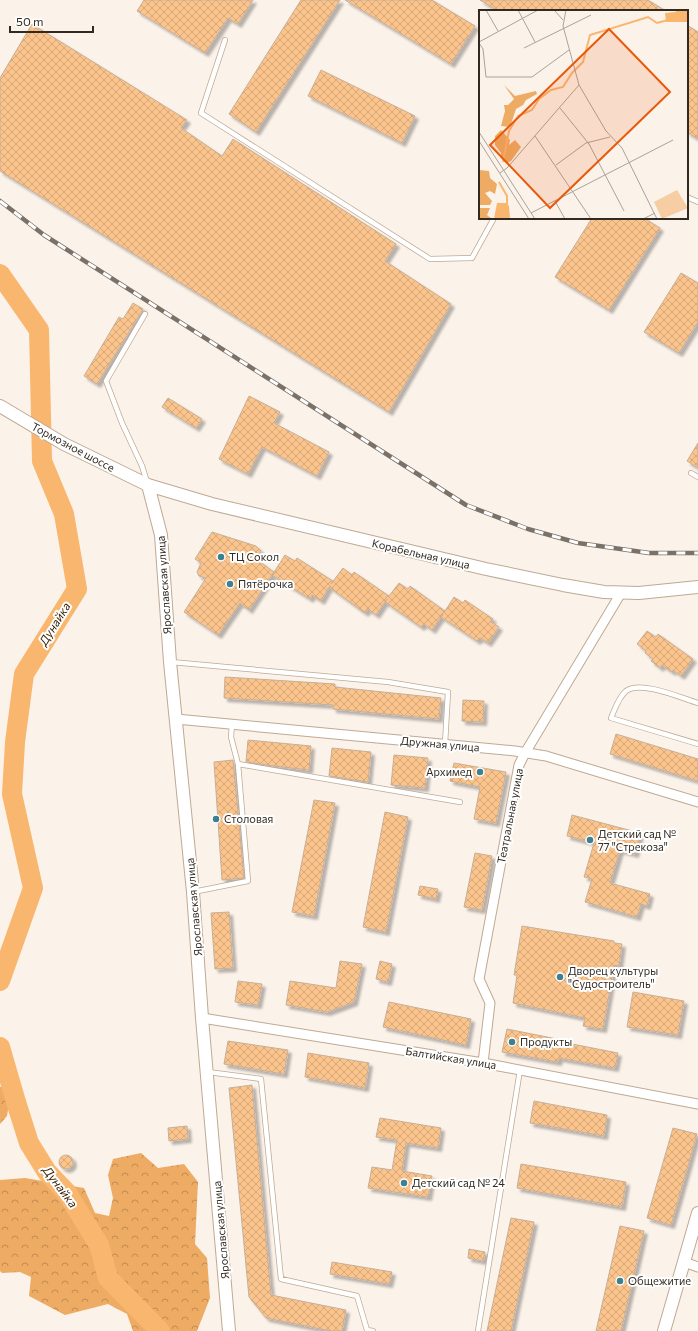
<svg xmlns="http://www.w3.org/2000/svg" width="698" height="1331" font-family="Commissioner,sans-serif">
	<defs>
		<pattern id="forest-crowns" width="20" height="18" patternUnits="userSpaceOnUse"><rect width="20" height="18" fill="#edab63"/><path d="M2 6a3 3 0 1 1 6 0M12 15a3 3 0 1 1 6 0" fill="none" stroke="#c18b51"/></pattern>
		<pattern id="building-cross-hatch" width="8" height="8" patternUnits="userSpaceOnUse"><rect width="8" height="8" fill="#fac48c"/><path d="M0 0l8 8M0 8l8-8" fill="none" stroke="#d7a978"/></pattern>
		<filter id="shadow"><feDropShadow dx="3.5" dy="3.5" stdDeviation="1" flood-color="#0004"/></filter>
	</defs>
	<rect width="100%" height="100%" fill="#fbf2e9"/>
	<path fill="url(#forest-crowns)" d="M 3,1086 L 10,1097 L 7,1116 L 0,1124 L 0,1087 Z
		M 141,1153 L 158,1168 L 184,1164 L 198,1182 L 195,1244 L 207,1258 L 210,1298 L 197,1331 L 133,1331 L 127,1314 L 108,1304 L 65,1315 L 29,1296 L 31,1277 L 20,1272 L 2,1273 L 0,1271 L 0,1180 L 25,1178 L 84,1188 L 95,1213 L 109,1216 L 113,1198 L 108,1175 L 113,1159 Z"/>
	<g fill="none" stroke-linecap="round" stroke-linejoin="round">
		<path stroke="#f9b66e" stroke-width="20" d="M 0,274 L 39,330 L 42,461 L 64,514 L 77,589 L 24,674 L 15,742 L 12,794 L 33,888 L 0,981
			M 0,1047 L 16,1102 L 29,1143 L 47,1172 L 67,1193 L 99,1245 L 108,1278 L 160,1331"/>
	</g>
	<path fill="url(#building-cross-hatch)" stroke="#c6af99" filter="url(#shadow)" d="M 144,0 L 253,0 L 238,24 L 228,18 L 205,53 L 137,11 Z
		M 301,0 L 340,0 L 256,132 L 229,114 Z
		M 345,0 L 432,0 L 475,26 L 451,64 Z
		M 480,0 L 648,0 L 666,11 L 498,11 Z
		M 32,24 L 187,120 L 181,128 L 222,156 L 233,139 L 396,244 L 385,261 L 451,304 L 389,412 L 0,171 L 0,78 Z
		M 687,25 L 698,32 L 698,139 L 687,132 Z
		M 321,70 L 415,116 L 402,143 L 308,96 Z
		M 592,218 L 644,218 L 660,228 L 609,310 L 555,277 Z
		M 681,273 L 698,283 L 698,322 L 679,353 L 644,332 Z
		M 133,303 L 143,309 L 97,384 L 84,376 L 119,317 L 123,319 Z
		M 249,396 L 280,412 L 274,423 L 329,452 L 317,476 L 262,447 L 248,474 L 219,459 Z
		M 168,398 L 202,419 L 196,428 L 162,407 Z
		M 698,443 L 698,468 L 687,461 Z
		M 212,532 L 256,546 L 261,551 L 256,559 L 274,572 L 249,610 L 240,603 L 218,635 L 184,612 L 206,578 L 199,576 L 197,572 L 201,563 L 195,559 Z
		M 285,555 L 295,561 L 297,558 L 333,581 L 331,584 L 343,568 L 352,575 L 354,572 L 389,596 L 399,583 L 408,589 L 410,586 L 445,611 L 454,597 L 463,603 L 465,600 L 493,619 L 491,622 L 499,627 L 488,643 L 480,638 L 477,641 L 441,617 L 443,614 L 432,630 L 424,624 L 421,627 L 385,602 L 387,599 L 376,615 L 368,609 L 365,613 L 329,587 L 321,601 L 312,595 L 310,599 L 272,575 Z
		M 647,631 L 656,637 L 658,634 L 693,659 L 681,676 L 673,670 L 672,672 L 662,665 L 660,668 L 651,661 L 653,659 L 645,653 L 646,651 L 637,644 Z
		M 225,677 L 335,684 L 335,687 L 441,698 L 439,719 L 333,709 L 333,705 L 224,698 Z
		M 463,700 L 484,701 L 483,722 L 462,721 Z
		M 616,734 L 698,759 L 698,781 L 610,754 Z
		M 248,740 L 311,746 L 309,770 L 274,766 L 246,762 Z
		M 332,748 L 371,752 L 368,782 L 329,776 Z
		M 394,755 L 428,758 L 425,788 L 391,785 Z
		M 233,760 L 244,878 L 222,880 L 214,762 Z
		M 454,763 L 506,772 L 496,823 L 474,819 L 480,787 L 450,781 Z
		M 314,800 L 335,803 L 314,916 L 292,912 Z
		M 385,812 L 408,817 L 386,932 L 363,927 Z
		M 572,815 L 640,833 L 635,854 L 620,850 L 610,883 L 650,894 L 647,906 L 641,904 L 637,917 L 585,902 L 592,879 L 584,877 L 594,843 L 567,836 Z
		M 475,853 L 492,856 L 482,910 L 464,907 Z
		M 420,886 L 438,889 L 436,899 L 418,895 Z
		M 229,912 L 233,968 L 215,969 L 211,913 Z
		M 522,926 L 614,941 L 614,943 L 622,944 L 619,966 L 614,965 L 603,1029 L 583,1026 L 585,1018 L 513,1003 L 517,975 L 514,975 Z
		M 340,961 L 362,964 L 354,1002 L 327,1012 L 286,1005 L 290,981 L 336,988 Z
		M 380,961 L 392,964 L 388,982 L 376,979 Z
		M 238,981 L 262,984 L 258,1005 L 235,1002 Z
		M 633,992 L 684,1001 L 678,1035 L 627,1027 Z
		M 389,1002 L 471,1019 L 466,1045 L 383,1027 Z
		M 507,1029 L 562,1040 L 562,1042 L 618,1053 L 615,1068 L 559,1058 L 558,1062 L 502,1052 Z
		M 228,1041 L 288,1050 L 284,1074 L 224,1064 Z
		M 308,1053 L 369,1063 L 365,1088 L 305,1077 Z
		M 252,1085 L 271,1295 L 346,1310 L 342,1331 L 331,1331 L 266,1318 L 249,1297 L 229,1088 Z
		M 534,1101 L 607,1115 L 604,1136 L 530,1123 Z
		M 380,1118 L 441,1128 L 438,1148 L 406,1143 L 402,1171 L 432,1176 L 428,1197 L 368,1188 L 372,1167 L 392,1170 L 397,1140 L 376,1137 Z
		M 187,1126 L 188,1139 L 169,1141 L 168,1128 Z
		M 673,1128 L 697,1134 L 671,1225 L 647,1218 Z
		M59 1162a7 7 0 1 1 14 0a7 7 0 1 1-14 0Z
		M 521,1164 L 626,1182 L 622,1207 L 517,1188 Z
		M 511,1218 L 534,1222 L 511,1331 L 487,1331 Z
		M 620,1226 L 644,1231 L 621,1331 L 596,1331 Z
		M 469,1249 L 485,1252 L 483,1261 L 468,1258 Z
		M 332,1262 L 392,1272 L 389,1284 L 330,1274 Z"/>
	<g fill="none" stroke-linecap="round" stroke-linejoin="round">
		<defs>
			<path id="lane" d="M 225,40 L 201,113 L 430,259 L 472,258 L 494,218
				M 687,197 L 698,202
				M 145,314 L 106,381 L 122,423 L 142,466 L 147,482
				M 691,473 L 698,477
				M 171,662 L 388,682 L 448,692 L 445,744
				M 698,703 C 681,698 641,680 626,691 C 618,698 615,709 611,718 L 698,744
				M 238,764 L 460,802
				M 193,892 L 248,881 L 238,764 L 231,737 L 232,724
				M 208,1072 L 261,1079 L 281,1279 L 357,1296 L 367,1330 L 373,1331
				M 478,1331 L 520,1070"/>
			<path id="street" d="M 176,719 L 515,751 L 546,756 L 698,802
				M 202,1018 L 483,1063 L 698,1104
				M 483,1063 L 490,1003 L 479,979 L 519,765 L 525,753 L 621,593
				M 684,1262 L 698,1267"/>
			<path id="secondary" d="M 0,406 L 64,444 L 148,485 L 212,504 L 486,569 L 563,585 L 604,592 L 639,593 L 698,587
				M 148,485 L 161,535 L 170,662 L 193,892 L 202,1018 L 229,1331
				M 664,1331 L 698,1213"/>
		</defs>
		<use href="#lane" stroke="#bfa993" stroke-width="6"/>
		<use href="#street" stroke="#bfa993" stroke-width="11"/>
		<use href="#secondary" stroke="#bfa993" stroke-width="14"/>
		<use href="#lane" stroke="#fff" stroke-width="4.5"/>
		<use href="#street" stroke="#fff" stroke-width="9"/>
		<use href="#secondary" stroke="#fff" stroke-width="12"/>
		<defs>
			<path id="rail" d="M 0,201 L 44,235 L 466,505 L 528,529 L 578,543 L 649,553 L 698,553"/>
		</defs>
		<use href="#rail" stroke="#7a7269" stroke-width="4.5"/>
		<use href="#rail" stroke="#fff" stroke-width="3" stroke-dasharray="9" stroke-linecap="butt"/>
	</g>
	<g fill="#3d8091" stroke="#fff" stroke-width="1.5">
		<circle cx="221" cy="557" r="4"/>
		<circle cx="230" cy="584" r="4"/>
		<circle cx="480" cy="772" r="4"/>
		<circle cx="216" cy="819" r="4"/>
		<circle cx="590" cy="840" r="4"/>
		<circle cx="560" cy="977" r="4"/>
		<circle cx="512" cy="1042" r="4"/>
		<circle cx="404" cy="1183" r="4"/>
		<circle cx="620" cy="1281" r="4"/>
	</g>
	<g text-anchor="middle" stroke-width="4" stroke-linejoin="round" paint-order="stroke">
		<g font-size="11" fill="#322a21" stroke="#fff">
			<text transform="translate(73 447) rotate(28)" y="4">Тормозное шоссе</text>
			<text transform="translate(421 554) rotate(13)" y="4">Корабельная улица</text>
			<text transform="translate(164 585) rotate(-94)" y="4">Ярославская улица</text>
			<text transform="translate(440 744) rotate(5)" y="4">Дружная улица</text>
			<text transform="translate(510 816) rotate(-79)" y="4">Театральная улица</text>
			<text transform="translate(194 907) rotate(-95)" y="4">Ярославская улица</text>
			<text transform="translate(451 1058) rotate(9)" y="4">Балтийская улица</text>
			<text transform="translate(221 1230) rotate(-95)" y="4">Ярославская улица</text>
		</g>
		<g font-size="11" fill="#322a21" stroke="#fff" text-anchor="start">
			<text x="229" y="561">ТЦ Сокол</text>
			<text x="238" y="588">Пятёрочка</text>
			<text x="472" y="776" text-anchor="end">Архимед</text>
			<text x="224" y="823">Столовая</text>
			<text x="598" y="838">Детский сад №<tspan x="598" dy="13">77 "Стрекоза"</tspan></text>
			<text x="568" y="975">Дворец культуры<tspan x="568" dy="13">"Судостроитель"</tspan></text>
			<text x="520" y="1046">Продукты</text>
			<text x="412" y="1187">Детский сад № 24</text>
			<text x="628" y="1285">Общежитие</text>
		</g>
		<g font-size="12" font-style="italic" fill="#3d2303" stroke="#fff">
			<text transform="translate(55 624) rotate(-58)" y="4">Дунайка</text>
			<text transform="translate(60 1187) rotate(53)" y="4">Дунайка</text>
		</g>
	</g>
	<g transform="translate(479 10)">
		<rect width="209" height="209" fill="#fbf2e9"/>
		<path d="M 25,75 L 36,86 L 57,81 L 58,84 L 47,90 L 44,95 L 37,99 L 31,117 L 22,116 L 26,101 L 25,95 L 29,95 L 35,89 ZM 22,120 L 31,130 L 30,135 L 36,130 L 42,137 L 32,151 L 27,153 L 22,148 L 22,143 L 16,135 L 16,126 ZM 0,160 L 10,161 L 11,168 L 18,174 L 16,184 L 11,181 L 6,183 L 13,191 L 11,195 L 0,195 ZM 0,198 L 11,198 L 8,205 L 13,209 L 0,209 Z" fill="#edab63"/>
		<path d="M 198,180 L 209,198 L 183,209 L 175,192 Z" fill="#f7cda3"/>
		<path d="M 196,0 L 209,0 L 209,12 L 187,12 L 186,3 L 197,2 ZM 18,193 L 28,193 L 30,196 L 31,209 L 15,209 Z" fill="#f9b66e"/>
		<path fill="none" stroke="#f9b66e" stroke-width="2" d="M 24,152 L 30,121 L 39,106 L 53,100 L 60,89 L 72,80 L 84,77 L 93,63 L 104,52 L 111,25 L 169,7 L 178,13 L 189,10M 20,172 L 28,186 L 28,195"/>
		<path fill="none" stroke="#aba299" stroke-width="1" d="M 7,0 L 19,21M 39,0 L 56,32M 75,0 L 84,10M 87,0 L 84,16 L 100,75 L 127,121 L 143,138 L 178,209M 0,32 L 59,0M 0,33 L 4,39 L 7,67 L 53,67 L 90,40M 45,38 L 112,5M 81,98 L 110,134 L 145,201M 0,122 L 56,209M 56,126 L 112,209M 0,131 L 50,209M 77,155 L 107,133 L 131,127M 21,163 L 28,158 L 100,75M 76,191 L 86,209M 52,203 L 194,130M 164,209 L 176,203"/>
		<path fill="#e8590c" fill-opacity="0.15" stroke="#e8590c" stroke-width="2" d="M 130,19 L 191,82 L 71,198 L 11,135 Z"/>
		<rect width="209" height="209" fill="none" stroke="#322a21" stroke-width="2"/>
	</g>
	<path d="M10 26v6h83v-6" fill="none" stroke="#322a21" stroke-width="2"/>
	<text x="16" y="26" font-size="12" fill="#322a21" stroke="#ffffff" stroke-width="3" paint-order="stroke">50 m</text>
</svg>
